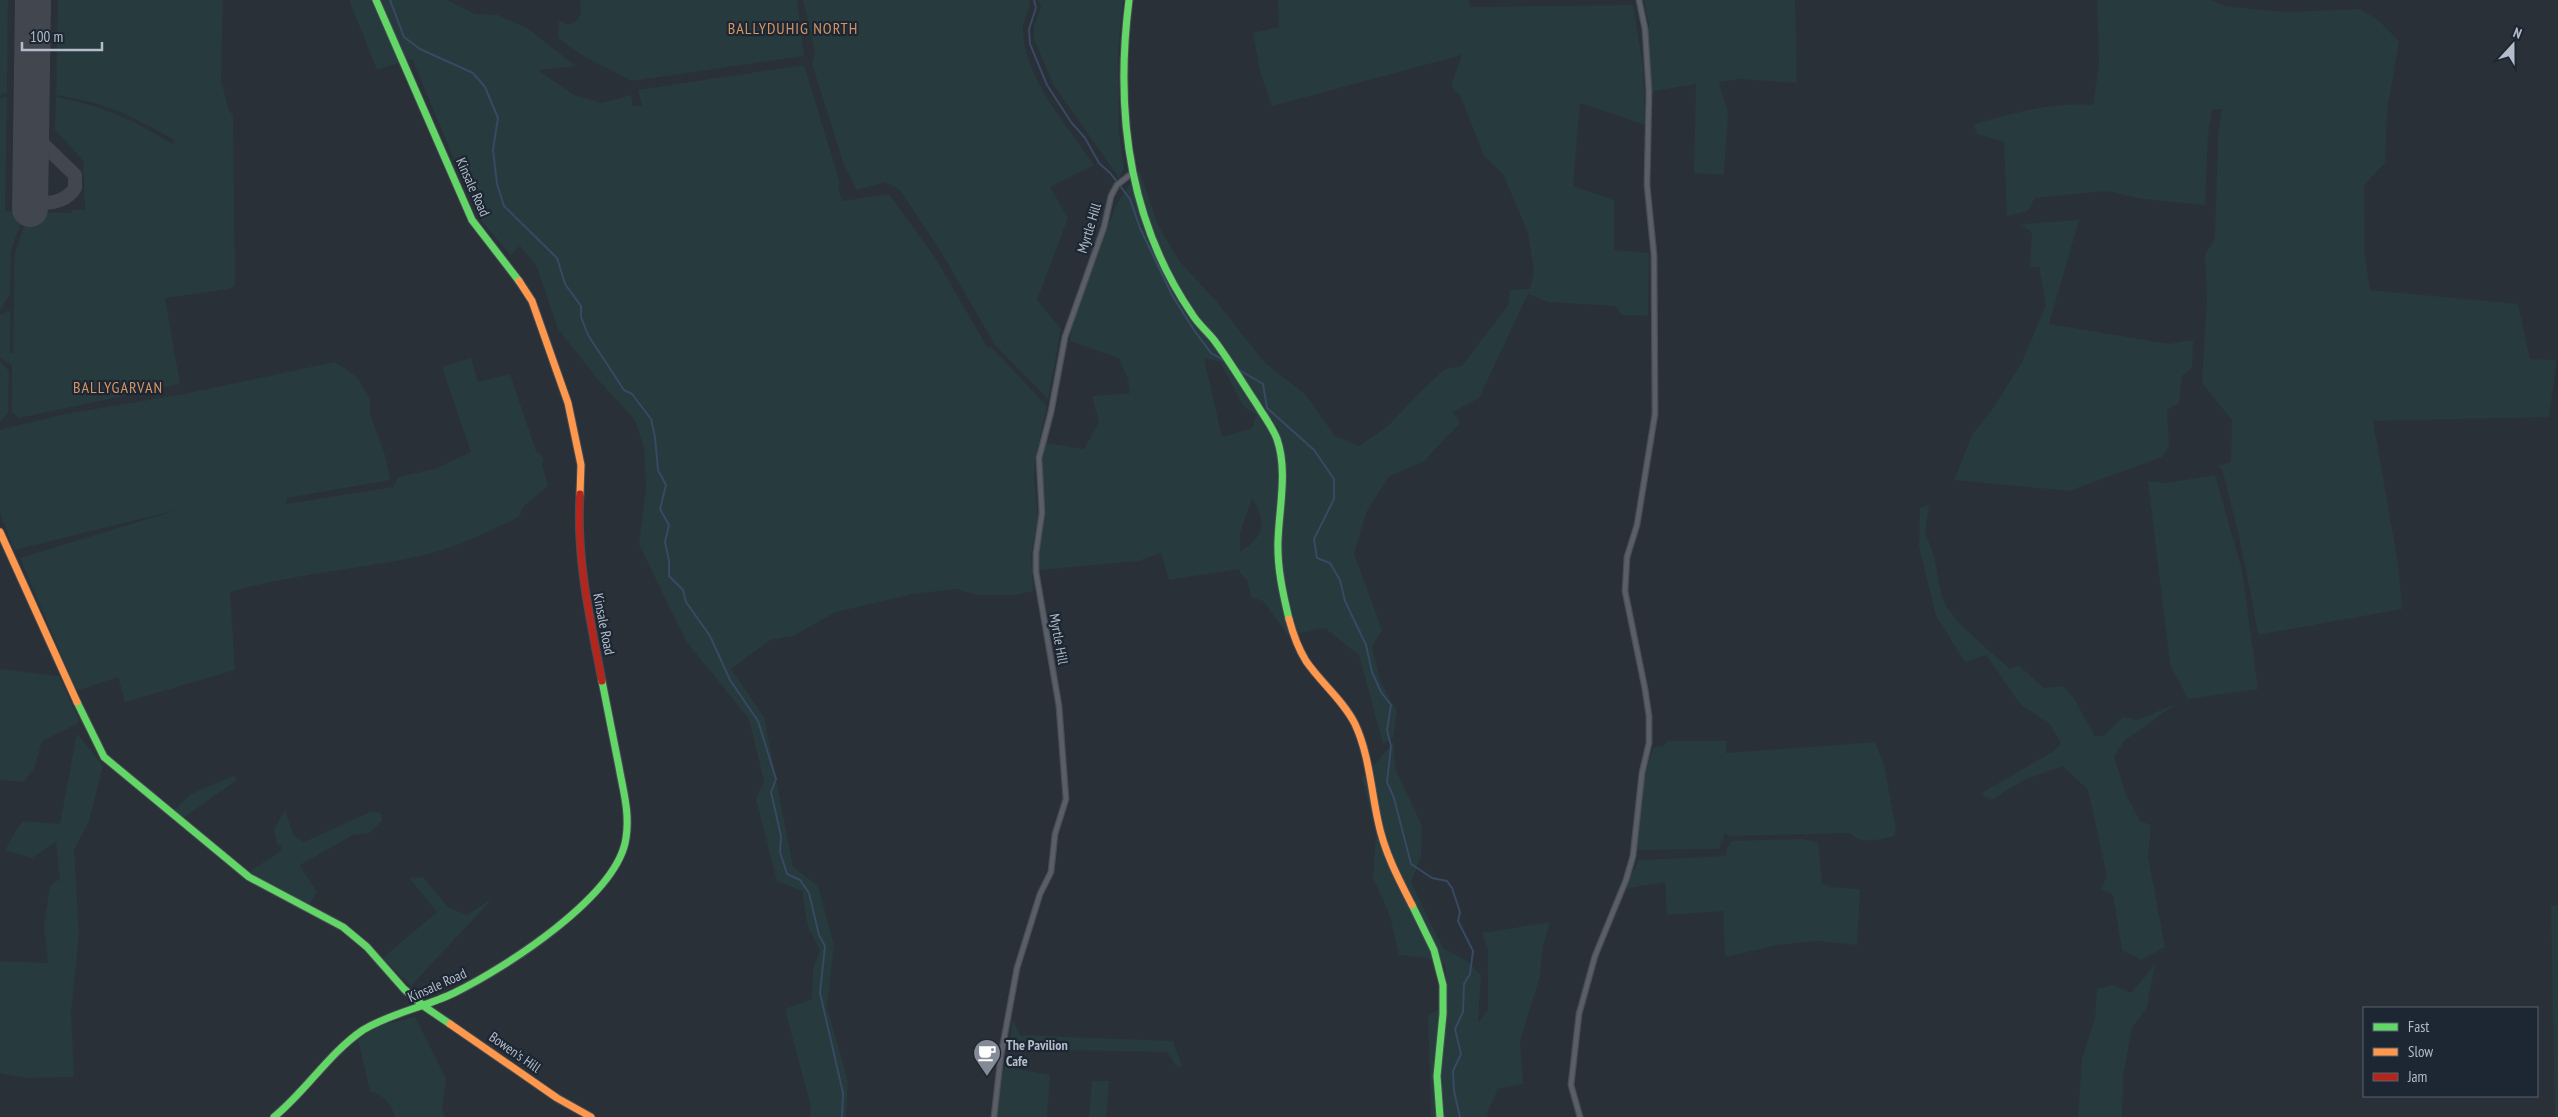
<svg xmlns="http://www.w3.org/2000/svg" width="2558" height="1117" font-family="'PT Sans Narrow',sans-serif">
	<rect width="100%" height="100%" fill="#2a3038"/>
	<path fill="#273a3e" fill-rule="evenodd" d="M 0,0 L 8,0 L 7,93 L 0,95 Z
		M 58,0 L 223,0 L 221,80 L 229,111 L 233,115 L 235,285 L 230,289 L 165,298 L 180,384 L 19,418 L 12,412 L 12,365 L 0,358 L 0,315 L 10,310 L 10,353 L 13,353 L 15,253 L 29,212 L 72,213 L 72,210 L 85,210 L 83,160 L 55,130 L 56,97 C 102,106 133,119 172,144 L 175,142 L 173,139 L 126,114 L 92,102 L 56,95 Z
		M 349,0 L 447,0 L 475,14 L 498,15 L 527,28 L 576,66 L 538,70 L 574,95 L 602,103 L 631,95 L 633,106 L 642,105 L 638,90 L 804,65 L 840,183 L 838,187 L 842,201 L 889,194 L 936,259 L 987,347 L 991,347 L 1047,406 L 1035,460 L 1034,477 L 1038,517 L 1031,554 L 1033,591 L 1015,595 L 977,595 L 955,589 L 913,594 L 836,612 L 793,636 L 770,640 L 731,669 L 764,717 L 793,867 L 818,886 L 834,945 L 827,1007 L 848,1082 L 846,1117 L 810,1117 L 811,1107 L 785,1009 L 812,999 L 813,969 L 820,950 L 808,927 L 802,891 L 777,881 L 756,799 L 764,781 L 749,719 L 686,641 L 639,544 L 646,488 L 644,447 L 635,420 L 600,382 L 558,329 L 537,267 L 520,246 L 510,255 L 478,216 L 412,59 L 377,70 Z
		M 580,0 L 797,0 L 804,56 L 632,81 L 585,57 L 558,38 L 559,20 L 568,25 L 576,22 L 581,13 Z
		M 803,0 L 1030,0 C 1030,10 1023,20 1023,30 C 1023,76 1069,128 1094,165 L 1050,187 L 1068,218 L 1037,300 L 1061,329 L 1048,399 L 995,345 L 944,257 L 900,190 L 885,182 L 857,190 L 843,162 L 812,64 L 815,52 Z
		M 1038,0 L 1123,0 L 1118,51 L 1119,132 L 1124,168 L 1119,178 L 1053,84 L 1034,39 L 1034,27 L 1041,6 Z
		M 1278,0 L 1469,0 L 1470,7 L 1633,5 L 1643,66 L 1645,125 L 1580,103 L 1573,186 L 1614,200 L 1614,250 L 1649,253 L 1648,316 L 1622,315 L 1615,306 L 1548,302 L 1528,294 L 1479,398 L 1453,412 L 1460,423 L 1424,461 L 1388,477 L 1366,513 L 1354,554 L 1382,630 L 1372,647 L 1381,682 L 1397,712 L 1393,738 L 1383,744 L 1359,655 L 1325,628 L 1288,635 L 1263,601 L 1251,597 L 1247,580 L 1240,573 L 1240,569 L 1169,580 L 1161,553 L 1138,561 L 1040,570 L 1039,550 L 1046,515 L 1042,465 L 1046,443 L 1084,449 L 1099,422 L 1092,396 L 1130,393 L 1128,379 L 1119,358 L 1070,341 L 1073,323 L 1116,205 L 1139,170 L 1158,225 L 1180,262 L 1216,301 L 1265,363 L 1306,395 L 1335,436 L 1359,446 L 1388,426 L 1419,393 L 1445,369 L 1462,366 L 1509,304 L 1510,290 L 1530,289 L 1534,270 L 1528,233 L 1503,174 L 1484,156 L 1461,97 L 1451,86 L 1462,55 L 1272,106 L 1260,71 L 1253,33 L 1279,27 ZM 1204,358 L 1220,362 L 1243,406 L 1256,415 L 1252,428 L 1222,437 ZM 1252,499 C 1268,523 1264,536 1240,552 L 1240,533 Z
		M 1644,0 L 1795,0 L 1797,83 L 1739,79 L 1719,82 L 1728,113 L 1724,175 L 1694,173 L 1696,84 L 1649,92 L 1649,24 Z
		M 2097,0 L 2211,0 L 2224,6 L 2285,12 L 2360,9 L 2378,20 L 2399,41 L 2387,111 L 2385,163 L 2364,185 L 2365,257 L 2370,290 L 2518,304 L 2530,359 L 2557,360 L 2549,417 L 2373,421 L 2398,563 L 2402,609 L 2258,635 C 2249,579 2237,524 2222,469 L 2218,466 L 2231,462 L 2232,420 L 2202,383 L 2207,298 L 2205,254 L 2215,238 L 2218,137 L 2222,109 L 2212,109 L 2208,135 L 2205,205 L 2142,199 L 2107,191 L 2035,198 L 2028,211 L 2007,216 L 2004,142 L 1977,134 L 1974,124 C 2013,114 2053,101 2093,105 L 2099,65 Z
		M 7,97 L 5,211 L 25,212 L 11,250 L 10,294 L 0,310 L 0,98 Z
		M 2079,220 L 2049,324 L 2169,344 L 2193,340 L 2192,368 L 2182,376 L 2179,403 L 2167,410 L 2169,446 L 2162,457 L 2069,491 L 1954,480 L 1972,435 L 1992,410 L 2022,362 L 2046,305 L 2039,267 L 2030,267 L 2032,233 L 2021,224 Z
		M 471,358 L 478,382 L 510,374 L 536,451 L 544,458 L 542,465 L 548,486 L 523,507 L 519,517 C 487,532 456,548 420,556 C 357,570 292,574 230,592 L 235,670 L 125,702 L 118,677 L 79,690 L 75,687 L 20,558 L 177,510 L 14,550 L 0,512 L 0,430 L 65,414 L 184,394 L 335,362 L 357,377 L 370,399 L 370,415 L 385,455 L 390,480 L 287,498 L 286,504 L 393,487 L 398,477 L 435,469 L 471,452 L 442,367 Z
		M 0,361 L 9,371 L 8,413 L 0,422 Z
		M 2215,475 L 2242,570 L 2258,689 L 2188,699 L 2170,664 L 2148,481 L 2166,483 Z
		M 1929,505 L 1925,535 C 1937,554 1936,577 1943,599 C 1949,619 1993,653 2010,669 L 2018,665 L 2044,688 L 2063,686 L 2073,697 L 2095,736 L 2103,736 L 2123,717 L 2137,720 L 2176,704 L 2124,741 L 2114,756 L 2126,795 L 2140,821 L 2151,825 L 2148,857 L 2165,947 L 2141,960 L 2122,950 L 2113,895 L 2101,889 L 2107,876 L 2088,790 L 2063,766 L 2026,779 L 1991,800 L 1980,794 L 2054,751 L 2061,743 L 2049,723 L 2021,705 L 1986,655 L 1965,662 L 1936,616 L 1919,547 L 1920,508 Z
		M 0,669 L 59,676 L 79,720 L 77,724 L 42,741 L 34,769 L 23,782 L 0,780 Z
		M 77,733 L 103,766 L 89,821 L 74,850 L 79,935 L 71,1013 L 74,1077 L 26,1078 L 0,1073 L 0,961 L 48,963 L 44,926 L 50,886 L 60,878 L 56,842 L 32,858 L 5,850 L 22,821 L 60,824 Z
		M 1668,741 L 1727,741 L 1726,753 L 1875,742 L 1884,765 L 1896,829 L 1894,836 C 1880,839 1861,846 1850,833 L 1728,836 L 1725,833 L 1719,849 L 1640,850 L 1637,849 L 1645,772 L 1654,747 L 1663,746 Z
		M 1394,742 L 1395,768 L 1422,826 L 1421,857 L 1411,882 L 1443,948 L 1467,961 L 1481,975 L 1478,1023 L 1488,1010 L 1488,949 L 1482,933 L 1550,922 L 1543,946 L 1539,980 L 1520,1041 L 1523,1084 L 1498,1089 L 1487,1113 L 1488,1117 L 1431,1117 L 1428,1016 L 1448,1003 L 1445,965 L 1426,958 L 1399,955 L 1390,916 L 1373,877 L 1376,833 L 1362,778 Z
		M 233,776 L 237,780 L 183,818 L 174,810 L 191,794 Z
		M 285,810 L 294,836 L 304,842 L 372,811 L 381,813 L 382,821 L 369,833 L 353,835 L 300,865 L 317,893 L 309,904 L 249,872 L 282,850 L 282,845 L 277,845 L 274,829 Z
		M 1802,839 L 1818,842 L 1822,884 L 1832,887 L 1859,889 L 1860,891 L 1857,945 L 1817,941 L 1778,945 L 1729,956 L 1725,955 L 1723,911 L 1667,915 L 1665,882 L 1624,889 L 1639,860 L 1726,856 L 1727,848 L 1731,841 Z
		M 423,877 L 449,908 L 467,915 L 493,898 L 411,986 L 383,958 L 437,912 L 409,878 Z
		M 2558,905 L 2558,1117 L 2555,1117 L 2551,906 Z
		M 2155,964 L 2147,1007 L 2132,1028 L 2123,1076 L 2122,1117 L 2078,1117 L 2082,1059 L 2095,1018 L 2097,989 L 2113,985 L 2131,993 Z
		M 415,1017 L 446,1079 L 442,1109 L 445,1117 L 395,1117 C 390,1102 385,1096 370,1091 L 358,1039 L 379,1026 Z
		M 1013,1020 L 1020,1035 L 1173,1041 L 1182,1066 L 1177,1067 L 1167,1052 L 1008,1049 Z
		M 1004,1067 L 1050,1075 L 1047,1117 L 997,1117 Z
		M 1092,1081 L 1109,1081 L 1106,1117 L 1089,1117 Z"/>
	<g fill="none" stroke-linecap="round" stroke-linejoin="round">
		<path stroke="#384963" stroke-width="2" d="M 390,0 L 404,37 L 420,49 L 473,73 L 485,87 L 498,118 L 493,150 L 497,184 L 504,206 L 557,258 L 565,284 L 581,306 L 581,317 L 588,335 L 624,390 L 632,394 L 651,419 L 655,437 L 658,470 L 666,485 L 660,509 L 669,525 L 665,542 L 669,561 L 669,576 L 683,590 L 686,602 L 710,636 L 730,680 L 758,721 L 776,779 L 771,792 L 781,836 L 780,852 L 787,874 L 800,880 L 809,893 L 819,935 L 825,946 L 820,993 L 843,1093 L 842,1117
			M 1034,0 L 1036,8 L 1029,29 L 1030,44 L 1047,85 L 1071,122 L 1085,138 L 1099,163 L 1111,174 L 1130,199 L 1140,228 L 1172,295 L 1194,330 L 1211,353 L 1225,361
			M 1236,368 L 1263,384 L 1267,408 L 1314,450 L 1334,479 L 1334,499 L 1314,539 L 1317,558 L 1330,563 L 1340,580 L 1345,601 L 1366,645 L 1372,672 L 1381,692 L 1391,705 L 1387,730 L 1391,746 L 1387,782 L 1394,798 L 1411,864 L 1432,878 L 1447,881 L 1452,888 L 1460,912 L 1458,921 L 1473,951 L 1470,974 L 1464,984 L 1463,1012 L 1455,1029 L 1461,1054 L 1453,1071 L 1454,1091 L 1460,1117"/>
		<path stroke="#42464e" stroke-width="14" d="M 31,140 C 28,153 18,164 20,177 C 23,208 60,210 75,188 L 75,175 L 43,144 L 31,123"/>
		<path stroke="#42464e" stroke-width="36" d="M 30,209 L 33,0"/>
		<defs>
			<path id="street" d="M 994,1117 L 1001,1055 L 1017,968 L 1040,894 L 1051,872 L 1055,834 L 1066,799 L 1059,706 L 1036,572 L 1036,553 L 1042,513 L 1039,458 L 1051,412 L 1065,337 L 1104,227 L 1111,196 L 1117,185 L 1131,174
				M 1580,1117 L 1571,1085 L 1579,1014 L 1595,956 L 1626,880 L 1633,856 L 1642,773 L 1649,743 L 1649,716 L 1645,689 L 1625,591 L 1627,557 L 1637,525 L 1655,414 L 1654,255 L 1647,185 L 1649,92 L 1645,29 L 1639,0"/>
			<path id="fast" d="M 376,0 L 472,220 L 519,281
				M 1129,0 C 1115,110 1128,220 1192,314 C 1198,324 1207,331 1214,340 C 1229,360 1242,382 1256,403 C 1263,415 1272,426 1277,439 C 1288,471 1279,508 1278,541 C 1277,567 1283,594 1289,619
				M 77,702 L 104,757 L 249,877 L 343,927 L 367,947 L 404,989 L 425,1007 L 450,1024
				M 1412,905 L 1434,950 L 1443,985 L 1443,1014 L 1437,1076 L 1440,1117
				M 274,1117 C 306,1091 329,1053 363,1030 C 391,1013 425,1007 454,993 C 505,968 618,896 626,838 C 630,813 623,790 619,767 C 613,738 608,710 602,681"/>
			<path id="slow" d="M 519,281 L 532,301 L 568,403 L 581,465 L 580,494
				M 0,532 L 77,702
				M 1289,619 C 1293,634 1298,648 1306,661 C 1321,683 1343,700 1355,724 C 1369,754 1371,789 1378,821 C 1384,851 1398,878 1412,905
				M 450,1024 L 557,1098 L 591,1117"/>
			<path id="jam" d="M 580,494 C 576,559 590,618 602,681"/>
		</defs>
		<use href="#street" stroke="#484c53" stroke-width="7"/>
		<use href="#fast" stroke="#484c53" stroke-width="9"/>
		<use href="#slow" stroke="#484c53" stroke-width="9"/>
		<use href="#jam" stroke="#484c53" stroke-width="9"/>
		<use href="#street" stroke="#5a5e66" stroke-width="4.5"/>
		<use href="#fast" stroke="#63d668" stroke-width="7"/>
		<use href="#slow" stroke="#ff974d" stroke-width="7"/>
		<use href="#jam" stroke="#b3261e" stroke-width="7"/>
	</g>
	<defs>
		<symbol id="cafe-pin" viewBox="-11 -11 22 30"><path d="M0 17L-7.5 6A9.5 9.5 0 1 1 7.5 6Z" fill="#848b96" stroke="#1d2633"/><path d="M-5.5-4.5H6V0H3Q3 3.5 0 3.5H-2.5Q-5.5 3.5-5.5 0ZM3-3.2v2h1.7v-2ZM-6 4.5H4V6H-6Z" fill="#fff"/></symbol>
	</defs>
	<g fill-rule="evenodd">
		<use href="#cafe-pin" x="971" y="1037" width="32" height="43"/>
	</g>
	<g text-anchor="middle" stroke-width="4.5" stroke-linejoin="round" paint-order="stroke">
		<g font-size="14" fill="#b4bcc9" stroke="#1d2633">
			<text transform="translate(473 187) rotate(66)" y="5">Kinsale Road</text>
			<text transform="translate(1089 228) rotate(-73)" y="5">Myrtle Hill</text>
			<text transform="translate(604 624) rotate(79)" y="5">Kinsale Road</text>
			<text transform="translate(1059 639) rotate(80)" y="5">Myrtle Hill</text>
			<text transform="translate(437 985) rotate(-24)" y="5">Kinsale Road</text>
			<text transform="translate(515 1052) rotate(35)" y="5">Bowen's Hill</text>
		</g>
		<g font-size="14" font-weight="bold" fill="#b4bcc9" stroke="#1d2633" text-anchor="start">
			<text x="1006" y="1050">The Pavilion<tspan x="1006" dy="16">Cafe</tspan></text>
		</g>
		<g font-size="16" letter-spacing="1" fill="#d59563" stroke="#1d2633">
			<text x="793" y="34">BALLYDUHIG NORTH</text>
			<text x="118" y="393">BALLYGARVAN</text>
		</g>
	</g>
	<rect x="2363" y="1007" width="175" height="90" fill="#1d2633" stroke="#59626f"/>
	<rect x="2373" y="1023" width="25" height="8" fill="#63d668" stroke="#59626f"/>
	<text x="2408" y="1032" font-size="15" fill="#b4bcc9">Fast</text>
	<rect x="2373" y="1048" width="25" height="8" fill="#ff974d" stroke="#59626f"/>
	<text x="2408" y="1057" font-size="15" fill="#b4bcc9">Slow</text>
	<rect x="2373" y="1073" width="25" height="8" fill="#b3261e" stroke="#59626f"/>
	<text x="2408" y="1082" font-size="15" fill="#b4bcc9">Jam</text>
	<g transform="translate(2513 45) rotate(21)" stroke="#1d2633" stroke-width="4" paint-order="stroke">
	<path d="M0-4L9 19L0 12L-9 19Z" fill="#b4bcc9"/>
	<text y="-8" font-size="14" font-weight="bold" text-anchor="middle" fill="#b4bcc9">N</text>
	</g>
	<path d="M22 42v8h80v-8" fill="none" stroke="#b4bcc9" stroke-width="2.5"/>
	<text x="30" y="42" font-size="15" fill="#b4bcc9" stroke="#1d2633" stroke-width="4" paint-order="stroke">100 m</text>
</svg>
